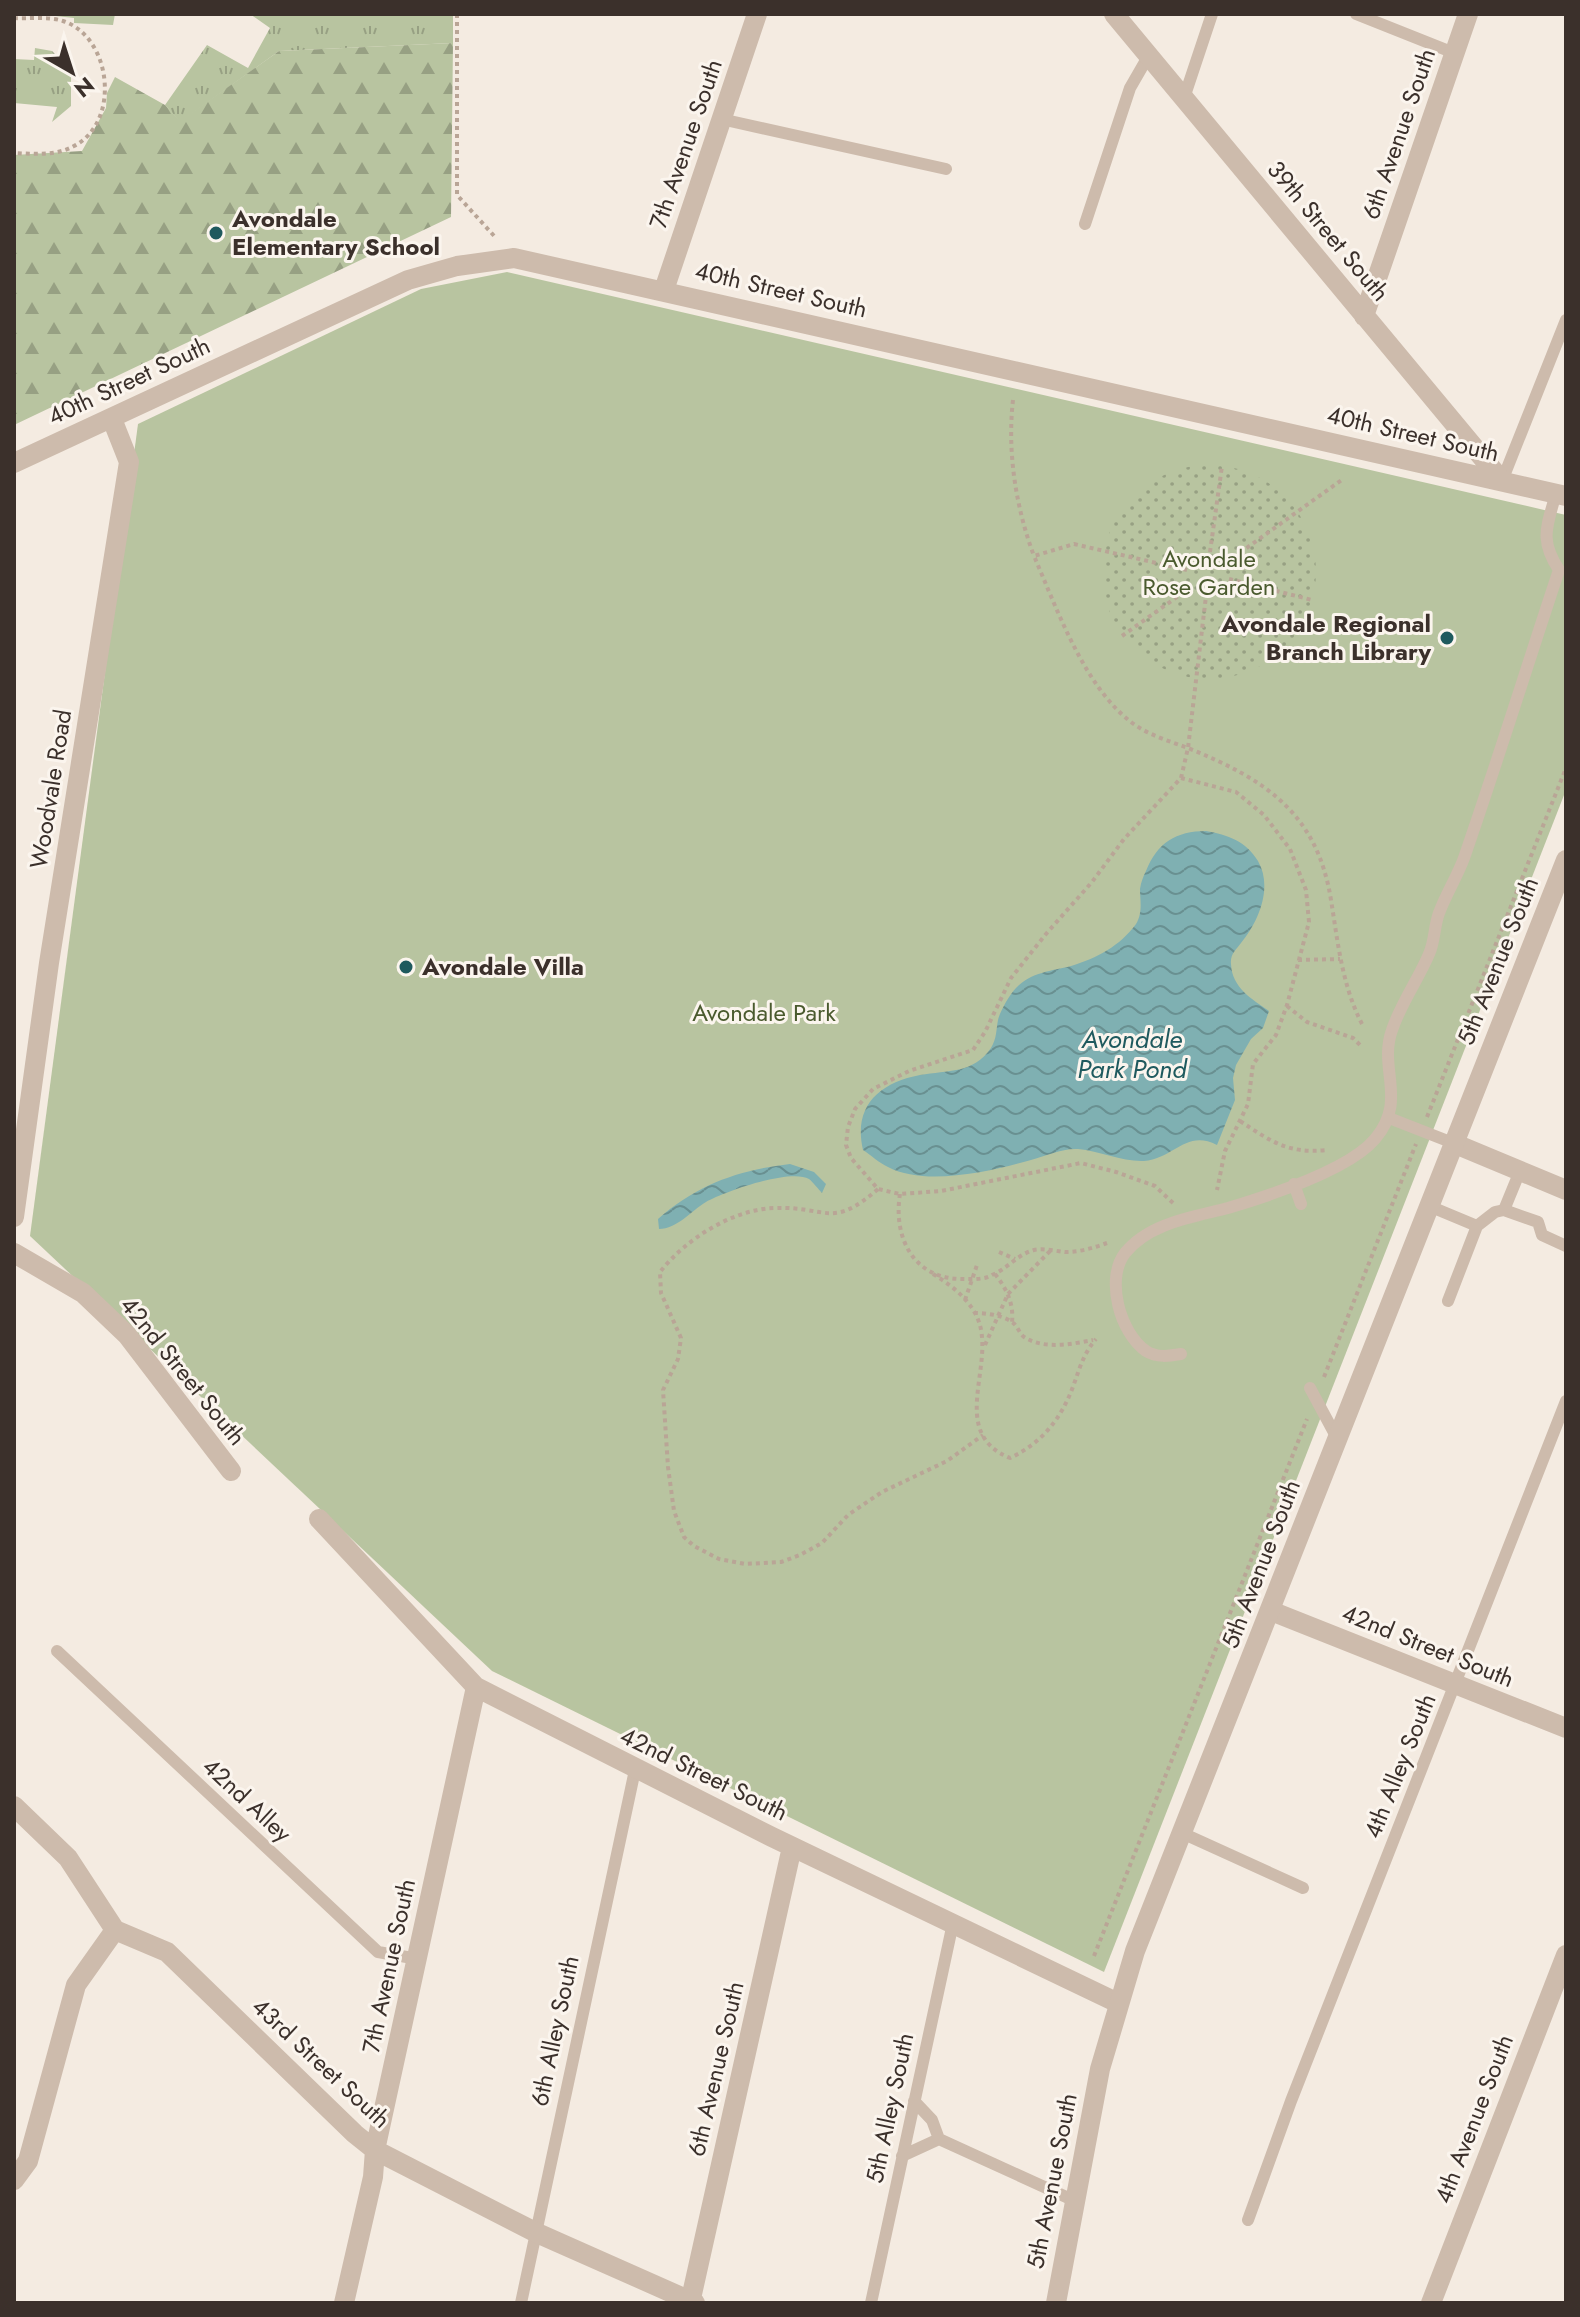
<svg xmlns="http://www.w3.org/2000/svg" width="1580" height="2317" font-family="Jost,sans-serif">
	<defs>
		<pattern id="grass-tufts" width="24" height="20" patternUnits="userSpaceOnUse" patternTransform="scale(2)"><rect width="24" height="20" fill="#b8c4a0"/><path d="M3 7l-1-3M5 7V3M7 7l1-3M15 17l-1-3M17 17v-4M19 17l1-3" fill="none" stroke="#97a083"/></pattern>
		<pattern id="forest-firs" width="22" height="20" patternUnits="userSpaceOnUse" patternTransform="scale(2)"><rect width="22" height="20" fill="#b8c4a0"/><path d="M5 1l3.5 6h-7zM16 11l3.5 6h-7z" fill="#97a083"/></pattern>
		<pattern id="garden-dots" width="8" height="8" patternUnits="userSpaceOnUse" patternTransform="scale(2)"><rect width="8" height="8" fill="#b8c4a0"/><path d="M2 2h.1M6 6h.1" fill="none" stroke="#97a083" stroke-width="1.8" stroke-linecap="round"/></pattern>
		<pattern id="water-waves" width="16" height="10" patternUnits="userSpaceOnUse" patternTransform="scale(2)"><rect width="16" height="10" fill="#7fb0b2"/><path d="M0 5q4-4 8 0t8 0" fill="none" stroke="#699091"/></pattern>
	</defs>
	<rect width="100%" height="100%" fill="#f4ebe1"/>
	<path fill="url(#grass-tufts)" d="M 37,14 L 115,14 L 113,25 L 74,23 L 74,18 Z
		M 250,14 L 453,14 L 453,43 L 279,51 L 180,122 L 165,105 L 207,45 L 248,68 L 270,28 Z
		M 35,48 L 52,51 L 71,70 L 71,106 L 52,122 L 57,107 L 14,103 L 14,59 L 34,60 Z"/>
	<path fill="url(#forest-firs)" d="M 453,43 L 451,217 L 14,425 L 14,155 L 82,151 L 106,108 L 107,93 L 115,77 L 165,105 L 180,121 L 279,51 Z"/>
	<path fill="#b8c4a0" d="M 507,272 L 1566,515 L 1566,790 L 1104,1972 L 492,1671 L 30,1236 L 138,424 L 421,289 Z"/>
	<path fill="url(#garden-dots)" d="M1102 572a107 107 0 1 1 214 0a107 107 0 1 1-214 0Z"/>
	<path fill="url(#water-waves)" d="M 1206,831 C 1228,835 1246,841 1258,861 C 1273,887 1259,921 1241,943 C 1236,950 1230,954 1231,964 C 1232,988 1252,999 1269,1011 L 1263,1028 L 1251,1039 L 1236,1065 L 1233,1078 L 1235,1100 L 1217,1145 C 1186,1129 1175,1158 1144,1161 C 1123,1162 1100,1151 1078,1149 C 1063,1148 1045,1156 1031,1160 C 992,1171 926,1187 888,1167 C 879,1163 871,1155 863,1150 C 853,1107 878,1083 920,1075 C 948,1070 973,1074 991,1048 C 997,1038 996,1030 998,1020 C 1000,1011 1010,994 1016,988 C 1031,972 1052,971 1071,966 C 1097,958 1120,946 1136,924 C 1143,912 1140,901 1140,889 C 1141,882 1143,877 1146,871 C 1157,843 1176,831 1206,831 Z
		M 790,1164 L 814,1172 L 826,1184 L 822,1193 C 818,1189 813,1182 809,1179 C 790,1168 724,1192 706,1202 C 691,1211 677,1229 659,1229 L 658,1219 C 698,1184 739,1170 790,1164 Z"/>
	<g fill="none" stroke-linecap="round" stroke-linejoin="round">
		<path stroke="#b9a596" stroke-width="4" stroke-dasharray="4 4" stroke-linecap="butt" d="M 457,14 L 457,195 L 496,238
			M 14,18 C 29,19 48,16 63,21 C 112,37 121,122 74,146 C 56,156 34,154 14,153
			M 1013,400 C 1007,452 1016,508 1034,556
			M 1210,552 L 1222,466
			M 1227,562 L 1343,479
			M 1187,570 L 1074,544 L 1034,556 C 1057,609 1084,686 1131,722 C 1148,735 1169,741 1188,748 L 1206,596
			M 1229,579 L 1312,600
			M 1122,636 L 1191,587
			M 1181,778 L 1188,748 C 1264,779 1317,812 1331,900 C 1338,943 1342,985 1362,1024
			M 1298,960 L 1340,959
			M 1287,1006 L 1307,1022 L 1353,1038 L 1361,1046
			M 1427,1117 L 1566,768
			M 1240,1121 C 1272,1142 1288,1154 1328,1150
			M 878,1189 C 831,1230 827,1206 775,1208 C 732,1209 685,1240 660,1272 L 661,1293 L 681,1338 L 678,1359 L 663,1390 L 668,1467 L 674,1511 L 684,1537 L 694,1546 L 719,1559 L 745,1564 L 781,1562 L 800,1555 L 822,1543 L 848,1515 L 882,1492 L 947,1461 L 983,1435
			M 900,1194 C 893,1237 913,1279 962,1279 C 972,1279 984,1280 992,1275 C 1007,1269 1018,1254 1034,1250 C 1044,1248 1055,1251 1065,1252 C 1080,1252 1093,1248 1107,1243
			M 1173,1203 L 1155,1186 L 1116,1172 L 1081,1163 L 941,1191 L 900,1194 L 878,1189 L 851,1158 L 846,1145 L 848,1127 L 855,1109 L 873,1089 L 909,1071 L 973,1050 L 985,1032 L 1011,978 L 1046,934 L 1092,882 L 1124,839 L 1181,778 L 1236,792 L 1264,815 L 1290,849 L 1306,890 L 1309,922 L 1287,1005 L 1276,1035 L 1253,1064 L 1248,1104 L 1225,1151 L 1217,1190
			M 999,1252 L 1015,1259
			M 933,1274 C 951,1285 968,1298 977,1317 C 998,1363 946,1432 1010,1458 C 1042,1443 1062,1418 1074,1384 C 1080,1367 1084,1353 1096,1339
			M 995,1274 C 1006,1288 1014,1303 1012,1322
			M 965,1300 L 977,1265
			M 974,1313 C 986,1313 1002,1315 1012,1322 C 1017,1325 1019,1333 1024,1337 C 1044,1350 1072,1344 1093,1340
			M 985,1345 L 1008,1294 L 1051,1250
			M 1324,1377 L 1416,1144
			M 1094,1956 L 1307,1419"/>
		<path stroke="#cdbbac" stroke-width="12" d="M 1356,14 L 1454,53
			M 1184,98 L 1212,14
			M 721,119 L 946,169
			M 1085,224 L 1130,88 L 1149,55
			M 1502,481 L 1566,320
			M 1389,1118 L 1453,1143
			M 1520,1171 L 1504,1210 L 1538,1222 L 1542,1235 L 1566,1246
			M 1294,1184 L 1301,1204
			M 1429,1206 L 1477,1226 L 1448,1301
			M 1477,1226 L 1495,1212 L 1504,1210
			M 1181,1354 C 1169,1356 1157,1358 1146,1351 C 1120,1333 1105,1279 1125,1253 C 1149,1223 1193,1217 1228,1208 C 1268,1196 1349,1170 1375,1139 C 1408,1100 1378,1069 1392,1030 C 1401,1003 1418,980 1429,954 C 1435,941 1434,926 1439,913 C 1446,894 1457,877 1464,858 C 1497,763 1527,666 1559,570 C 1539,539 1547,527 1556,493
			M 1310,1388 L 1338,1440
			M 57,1651 L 378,1952 L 418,1959
			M 1182,1833 L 1303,1888
			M 914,2101 L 932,2120 L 939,2139 L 1075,2201
			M 902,2156 L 939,2139
			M 1248,2220 L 1291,2101 L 1566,1401
			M 521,2303 L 635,1770
			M 871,2303 L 953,1923"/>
		<path stroke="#cdbbac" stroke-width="20" d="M 1114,14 L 1502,481
			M 664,290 L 757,14
			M 1364,316 L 1468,14
			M 14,463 L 408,280 L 457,266 L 514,258 L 1566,496
			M 1453,1143 L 1566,1190
			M 14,1217 L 49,963 L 129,462 L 112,419
			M 14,1253 L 83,1293 L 127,1335 L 231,1471
			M 319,1519 L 476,1687 L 772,1837 L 1118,2003
			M 1271,1611 L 1566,1728
			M 14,1806 L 68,1858 L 115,1930 L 167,1952 L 355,2134 L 375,2150 L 537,2233 L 695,2303
			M 14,2180 L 28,2161 L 76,1985 L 115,1930
			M 344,2303 L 373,2177 L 375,2150 L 476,1687
			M 690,2303 L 792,1847"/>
		<path stroke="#cdbbac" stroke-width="20" d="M 1056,2303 L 1100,2069 L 1135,1951 L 1566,860
			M 1431,2303 L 1566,1955"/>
	</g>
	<g fill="#1f5a5e" stroke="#fbf5ee" stroke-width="3">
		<circle cx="216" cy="233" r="8"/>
		<circle cx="1447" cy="638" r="8"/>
		<circle cx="406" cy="967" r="8"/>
	</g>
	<g text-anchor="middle" stroke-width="6" stroke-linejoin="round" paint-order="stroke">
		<g font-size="24" fill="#3b302b" stroke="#fbf5ee">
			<text transform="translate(1399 134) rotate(-71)" y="8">6th Avenue South</text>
			<text transform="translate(686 144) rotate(-71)" y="8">7th Avenue South</text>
			<text transform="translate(1328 231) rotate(50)" y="8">39th Street South</text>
			<text transform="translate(781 290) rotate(13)" y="8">40th Street South</text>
			<text transform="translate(129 381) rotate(-25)" y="8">40th Street South</text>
			<text transform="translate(1413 434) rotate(13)" y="8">40th Street South</text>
			<text transform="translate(51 789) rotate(-81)" y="8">Woodvale Road</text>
			<text transform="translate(1498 961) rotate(-68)" y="8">5th Avenue South</text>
			<text transform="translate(183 1371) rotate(51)" y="8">42nd Street South</text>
			<text transform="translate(1261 1564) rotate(-69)" y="8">5th Avenue South</text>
			<text transform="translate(1428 1646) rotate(22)" y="8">42nd Street South</text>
			<text transform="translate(1400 1766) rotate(-68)" y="8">4th Alley South</text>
			<text transform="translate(704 1774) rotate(26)" y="8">42nd Street South</text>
			<text transform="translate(247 1800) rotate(43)" y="8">42nd Alley</text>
			<text transform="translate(389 1966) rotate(-78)" y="8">7th Avenue South</text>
			<text transform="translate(555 2031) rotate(-78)" y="8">6th Alley South</text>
			<text transform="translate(321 2063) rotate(43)" y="8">43rd Street South</text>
			<text transform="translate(716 2069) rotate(-77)" y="8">6th Avenue South</text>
			<text transform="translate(890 2108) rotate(-78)" y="8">5th Alley South</text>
			<text transform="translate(1474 2119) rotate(-69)" y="8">4th Avenue South</text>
			<text transform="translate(1052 2181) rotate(-79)" y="8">5th Avenue South</text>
		</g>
		<g font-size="24" font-weight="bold" fill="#3b302b" stroke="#fbf5ee" text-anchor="start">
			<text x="232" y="227">Avondale<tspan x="232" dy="28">Elementary School</tspan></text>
			<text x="1431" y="632" text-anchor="end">Avondale Regional<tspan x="1431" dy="28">Branch Library</tspan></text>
			<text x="422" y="975">Avondale Villa</text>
		</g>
		<g font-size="24" fill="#4a5a2e" stroke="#fbf5ee">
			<text x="1209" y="567">Avondale<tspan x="1209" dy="28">Rose Garden</tspan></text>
			<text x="764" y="1021">Avondale Park</text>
		</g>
		<g font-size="26" font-style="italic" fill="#1f5a5e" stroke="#fbf5ee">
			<text x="1132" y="1048">Avondale<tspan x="1132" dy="30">Park Pond</tspan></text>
		</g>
	</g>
	<rect width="1580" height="2317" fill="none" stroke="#3b302b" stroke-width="32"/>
	<g transform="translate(72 72) rotate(141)" stroke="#fbf5ee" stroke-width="6" paint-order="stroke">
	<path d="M0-6L14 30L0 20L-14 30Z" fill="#3b302b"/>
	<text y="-12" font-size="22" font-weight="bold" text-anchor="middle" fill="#3b302b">N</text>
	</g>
</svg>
